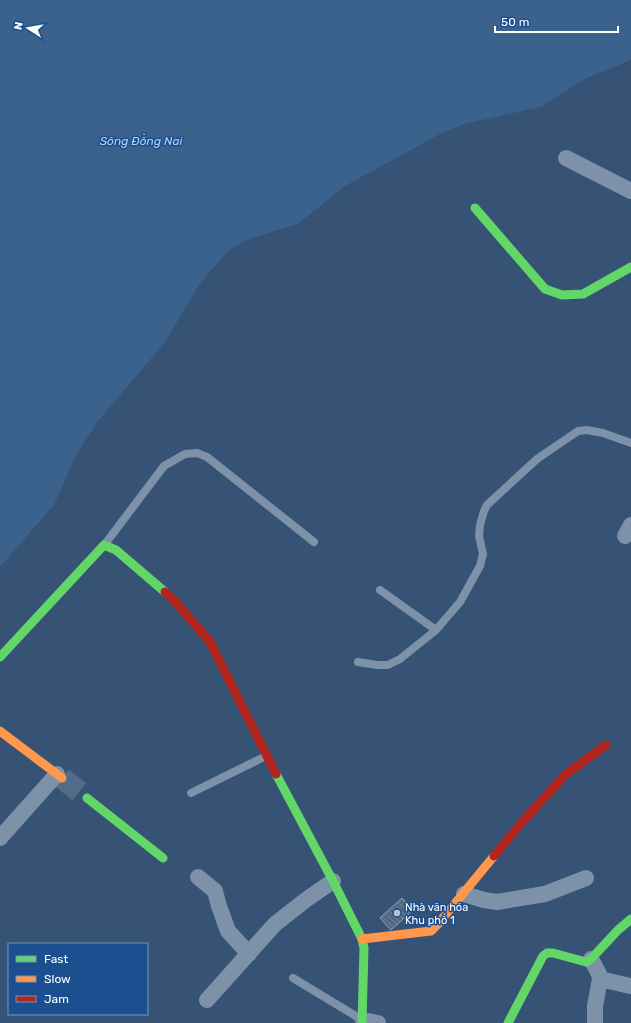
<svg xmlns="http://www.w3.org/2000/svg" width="631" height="1023" font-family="Rubik,sans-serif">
	<defs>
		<pattern id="building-back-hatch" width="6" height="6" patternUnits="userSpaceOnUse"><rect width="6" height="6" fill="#526984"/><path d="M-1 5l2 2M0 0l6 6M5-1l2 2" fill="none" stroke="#6c8096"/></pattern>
	</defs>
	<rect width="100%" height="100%" fill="#365274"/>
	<path fill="#3b618d" d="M 0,0 L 631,0 L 631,60 L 584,79 L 541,107 L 464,124 L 442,133 L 345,186 L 298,224 L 246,240 L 228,251 L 198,286 L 166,341 L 98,421 L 75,457 L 54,505 L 0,567 Z"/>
	<path fill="url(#building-back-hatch)" stroke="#92a2b6" d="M 402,898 L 413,910 L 391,930 L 380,918 Z"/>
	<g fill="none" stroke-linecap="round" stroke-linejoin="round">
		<path stroke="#546c89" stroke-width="22" stroke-dasharray="22 11" stroke-linecap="butt" d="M 62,778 L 87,798"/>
		<path stroke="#7d92a8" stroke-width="8" d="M 105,544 L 164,466 L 185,454 L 197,453 L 207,457 L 314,542
			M 380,590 L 436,630
			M 358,662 L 377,665 L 388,665 L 400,659 L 436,630 L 460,602 L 480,566 L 483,554 L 479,536 L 480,525 L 484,511 L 487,505 L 537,459 L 578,431 L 587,430 L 603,433 L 631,443
			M 191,793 L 266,756
			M 293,978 L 359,1018"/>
		<path stroke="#7d92a8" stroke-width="16" d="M 566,158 L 631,191
			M 625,536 L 631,525
			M 0,838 L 57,774
			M 198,877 L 215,891 L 219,906 L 228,931 L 249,954
			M 464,894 L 484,900 L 497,902 L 545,894 L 586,878
			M 591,959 L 599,974 L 600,979 L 595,1006 L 595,1023
			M 600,979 L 630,986
			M 207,1000 L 275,924 L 307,899 L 333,881
			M 363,1020 L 378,1023"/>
		<path stroke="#63d668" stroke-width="9" d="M 475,208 L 545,289 L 562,295 L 583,294 L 631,267
			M 0,657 L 104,545 L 116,550 L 165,592
			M 276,774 L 333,881 L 362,939 L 364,948 L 362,1023
			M 87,798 L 163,858
			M 508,1023 L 543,956 L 547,953 L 553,953 L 586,962 L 591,959 L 618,930 L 631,919"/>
		<path stroke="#ff974d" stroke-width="9" d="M 0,731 L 62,778
			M 362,939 L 431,931 L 438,924 L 494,856"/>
		<path stroke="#b3261e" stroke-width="9" d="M 165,592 L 174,600 L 210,642 L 276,774
			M 494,856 L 522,822 L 566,774 L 606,745"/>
	</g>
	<circle fill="#b9c2ce" stroke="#1b4f8f" stroke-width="1.5" cx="397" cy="913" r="4"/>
	<g text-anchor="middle" stroke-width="3" stroke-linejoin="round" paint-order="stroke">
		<g font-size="11" fill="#fff" stroke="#1b4f8f" text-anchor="start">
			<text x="405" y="911">Nhà văn hóa<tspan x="405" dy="13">Khu phố 1</tspan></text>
		</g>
		<g font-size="12" font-style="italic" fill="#b5d3f5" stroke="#1b4f8f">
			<text x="141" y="145">Sông Đồng Nai</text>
		</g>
	</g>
	<rect x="8" y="943" width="140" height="72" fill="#1b4f8f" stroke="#7695bc"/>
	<rect x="16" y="956" width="20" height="6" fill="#63d668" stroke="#7695bc"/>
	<text x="44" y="963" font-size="12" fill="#ffffff">Fast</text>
	<rect x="16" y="976" width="20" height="6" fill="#ff974d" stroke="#7695bc"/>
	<text x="44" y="983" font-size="12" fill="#ffffff">Slow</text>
	<rect x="16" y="996" width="20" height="6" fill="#b3261e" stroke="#7695bc"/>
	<text x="44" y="1003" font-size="12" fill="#ffffff">Jam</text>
	<g transform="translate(28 28) rotate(282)" stroke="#1b4f8f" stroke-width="3" paint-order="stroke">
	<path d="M0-3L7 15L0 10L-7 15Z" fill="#ffffff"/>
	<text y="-6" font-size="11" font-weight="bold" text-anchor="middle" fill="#ffffff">N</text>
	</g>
	<path d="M495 26v6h123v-6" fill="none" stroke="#ffffff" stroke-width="2"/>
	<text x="501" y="26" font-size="12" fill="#ffffff" stroke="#1b4f8f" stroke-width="3" paint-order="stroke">50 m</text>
</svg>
